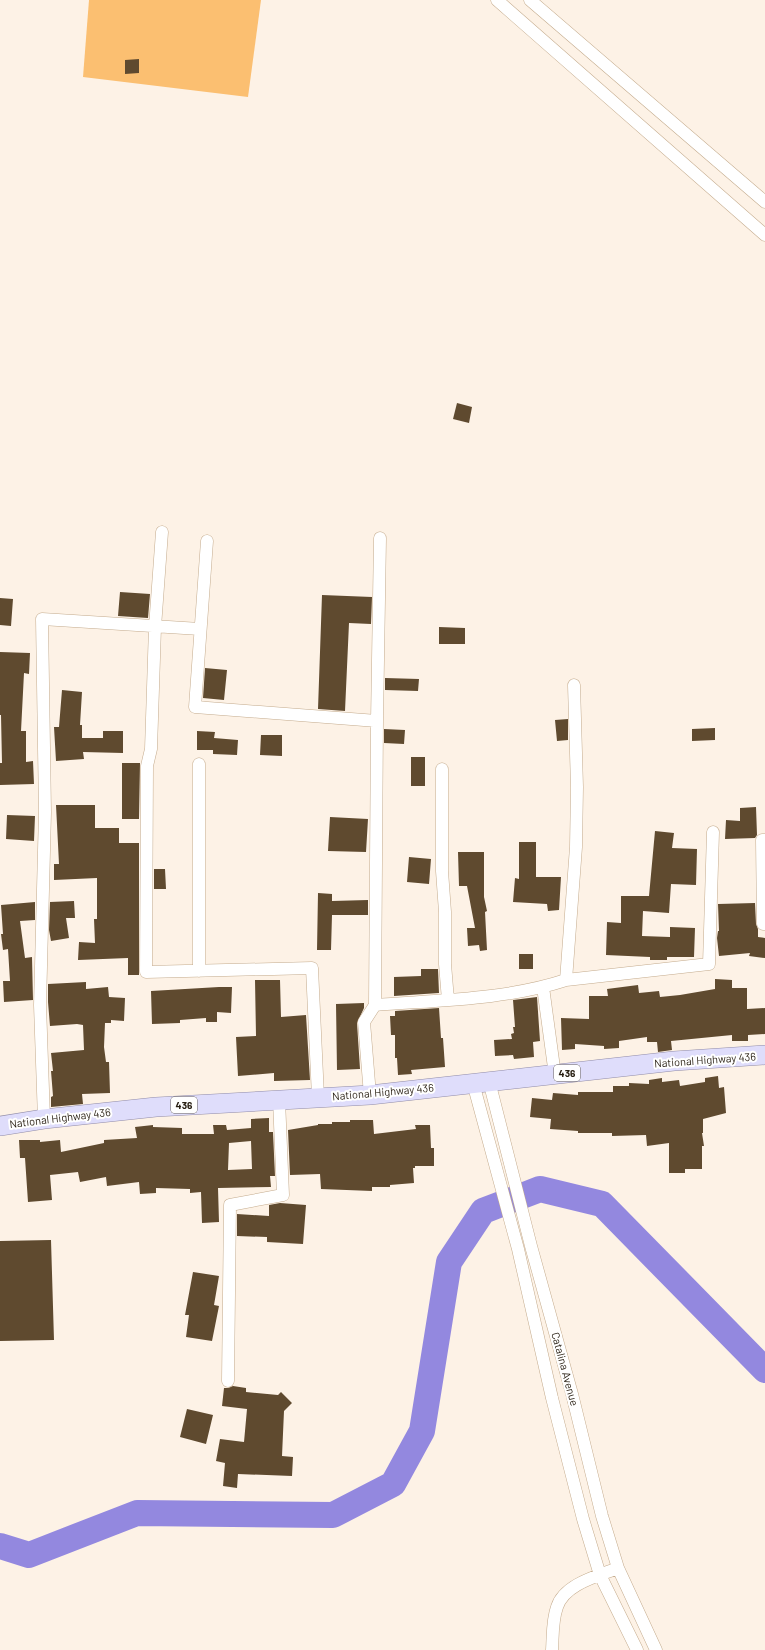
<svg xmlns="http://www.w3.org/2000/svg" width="765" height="1650" font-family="Barlow,sans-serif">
	<rect width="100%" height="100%" fill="#fdf2e6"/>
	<path fill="#fbbf71" d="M 89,0 L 261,0 L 248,97 L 83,77 Z"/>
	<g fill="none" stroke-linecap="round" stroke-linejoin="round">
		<path stroke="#9388df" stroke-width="26" d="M 0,1546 L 29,1555 L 137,1513 L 333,1515 L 393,1484 L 422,1431 L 449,1262 L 483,1211 L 540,1189 L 602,1204 L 765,1370"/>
	</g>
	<path fill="#5f4a2f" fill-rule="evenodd" d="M 139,59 L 139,73 L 125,74 L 125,60 Z
		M 457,403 L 472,407 L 469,423 L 453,419 Z
		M 120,592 L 150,594 L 148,618 L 118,616 Z
		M 322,595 L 372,597 L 371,624 L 349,623 L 345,711 L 318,709 Z
		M 0,598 L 13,599 L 11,626 L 0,625 Z
		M 439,627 L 465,628 L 465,644 L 439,644 Z
		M 0,652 L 30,653 L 29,674 L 24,673 L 21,731 L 26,731 L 26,762 L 33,761 L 34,784 L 0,785 L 0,763 L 2,763 L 1,715 L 0,715 Z
		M 205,668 L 227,670 L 224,700 L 203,698 Z
		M 385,678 L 419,679 L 418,691 L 385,690 Z
		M 62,690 L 82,692 L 80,725 L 82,725 L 82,738 L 103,738 L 103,731 L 123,731 L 123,753 L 83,752 L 84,759 L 56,761 L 54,727 L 59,727 Z
		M 568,719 L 568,740 L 557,741 L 555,720 Z
		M 715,728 L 715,740 L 692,741 L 692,729 Z
		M 384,729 L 405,730 L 404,744 L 384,743 Z
		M 197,731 L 215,732 L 214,738 L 238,740 L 237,755 L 213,754 L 213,750 L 197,750 Z
		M 261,735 L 282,735 L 282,756 L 260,755 Z
		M 411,757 L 425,757 L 425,786 L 411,786 Z
		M 122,763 L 140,763 L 139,819 L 122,819 Z
		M 56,805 L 95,805 L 95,828 L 119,828 L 119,843 L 139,843 L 139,975 L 128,975 L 128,958 L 78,960 L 79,942 L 95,943 L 94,919 L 97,919 L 97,878 L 54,880 L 54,864 L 59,864 Z
		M 756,807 L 757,835 L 755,838 L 725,839 L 726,820 L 740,821 L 740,808 Z
		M 7,815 L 35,816 L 34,841 L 6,839 Z
		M 330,817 L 368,819 L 366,852 L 328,851 Z
		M 655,831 L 674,833 L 672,848 L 697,849 L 696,885 L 671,884 L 669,913 L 643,911 L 642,936 L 670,937 L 670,927 L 695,928 L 694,957 L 667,957 L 667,960 L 650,960 L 650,957 L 606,955 L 607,922 L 621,923 L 621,896 L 649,896 Z
		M 519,842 L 536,842 L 536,877 L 561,877 L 559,910 L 548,911 L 547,904 L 513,902 L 515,878 L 519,879 Z
		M 458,852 L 484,852 L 484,897 L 487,911 L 485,912 L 487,950 L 480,951 L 479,945 L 468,946 L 467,928 L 475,928 L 467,886 L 459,886 Z
		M 409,857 L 431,859 L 429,884 L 407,882 Z
		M 154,869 L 165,869 L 166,889 L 154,889 Z
		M 318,893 L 332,894 L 332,901 L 368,900 L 368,915 L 332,915 L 331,950 L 317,950 Z
		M 74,901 L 75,918 L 66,918 L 69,938 L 51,941 L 49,930 L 50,902 Z
		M 35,902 L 35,920 L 20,921 L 25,958 L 32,957 L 33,1000 L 4,1002 L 3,981 L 10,981 L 8,949 L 3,950 L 1,934 L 3,934 L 1,905 Z
		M 755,903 L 756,924 L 758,929 L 758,937 L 765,938 L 765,958 L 749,956 L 750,953 L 719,956 L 717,938 L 718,931 L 719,931 L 718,904 Z
		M 519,954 L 533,954 L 533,969 L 519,969 Z
		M 421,969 L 438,969 L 439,993 L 394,996 L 394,977 L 421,976 Z
		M 715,979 L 732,980 L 732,988 L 747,988 L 747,1009 L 765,1008 L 765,1034 L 748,1035 L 748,1041 L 732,1041 L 732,1035 L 671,1041 L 672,1050 L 658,1052 L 657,1042 L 647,1042 L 647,1037 L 619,1041 L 619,1048 L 604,1049 L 604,1046 L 575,1044 L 575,1049 L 562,1050 L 561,1018 L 589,1019 L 589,996 L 608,996 L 607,989 L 638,985 L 639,993 L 659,991 L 660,997 L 680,995 L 715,989 Z
		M 255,980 L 280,980 L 281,1017 L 306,1015 L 310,1080 L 274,1081 L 274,1073 L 238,1076 L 236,1037 L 256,1036 Z
		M 86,982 L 86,989 L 108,987 L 109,997 L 125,998 L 124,1021 L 111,1020 L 111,1023 L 105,1023 L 104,1047 L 106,1062 L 109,1062 L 110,1093 L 82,1094 L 83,1104 L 51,1107 L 51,1097 L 53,1096 L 51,1071 L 53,1071 L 51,1053 L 84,1050 L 83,1025 L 77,1024 L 50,1026 L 48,1002 L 48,984 Z
		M 219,987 L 232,987 L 231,1013 L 217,1012 L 217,1022 L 206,1022 L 206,1018 L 180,1020 L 180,1023 L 152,1024 L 151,991 Z
		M 537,997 L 540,1041 L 533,1042 L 534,1057 L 514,1059 L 513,1055 L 495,1056 L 494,1040 L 512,1039 L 511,1034 L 514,1033 L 513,1027 L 515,1027 L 513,1000 Z
		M 364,1003 L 364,1008 L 357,1023 L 360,1069 L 337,1070 L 336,1004 Z
		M 439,1008 L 441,1038 L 443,1038 L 445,1067 L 411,1070 L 412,1074 L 398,1075 L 397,1058 L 395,1058 L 395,1035 L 391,1035 L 390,1016 L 395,1016 L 395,1011 Z
		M 718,1076 L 719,1088 L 724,1087 L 726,1113 L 703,1119 L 703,1133 L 702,1133 L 704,1146 L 702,1146 L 702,1169 L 685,1169 L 685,1173 L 669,1173 L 669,1143 L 647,1146 L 646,1135 L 612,1136 L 612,1133 L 578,1133 L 578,1131 L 550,1129 L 551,1119 L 530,1117 L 532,1098 L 552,1100 L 553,1093 L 578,1095 L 578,1092 L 613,1092 L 613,1086 L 629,1086 L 629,1083 L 649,1084 L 649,1080 L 662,1078 L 662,1082 L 679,1080 L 680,1086 L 705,1082 L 705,1078 Z
		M 269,1118 L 269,1132 L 273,1132 L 275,1176 L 270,1176 L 271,1187 L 218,1188 L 219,1222 L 202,1223 L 201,1192 L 190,1193 L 190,1189 L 156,1188 L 156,1193 L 140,1194 L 139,1182 L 107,1186 L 106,1177 L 80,1182 L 78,1172 L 50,1175 L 52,1200 L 28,1202 L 25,1158 L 20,1158 L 19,1140 L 40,1140 L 40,1142 L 60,1140 L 61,1152 L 104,1143 L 104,1140 L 137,1138 L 135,1127 L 153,1125 L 153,1127 L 182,1128 L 182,1134 L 214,1134 L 213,1125 L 226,1125 L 227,1130 L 251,1128 L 251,1119 ZM 251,1141 L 252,1169 L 228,1170 L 229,1143 Z
		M 350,1120 L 373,1120 L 374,1134 L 416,1129 L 415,1125 L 430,1125 L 431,1148 L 434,1148 L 434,1166 L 415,1166 L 415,1168 L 413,1168 L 414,1183 L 390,1185 L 390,1187 L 372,1187 L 372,1191 L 321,1189 L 320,1174 L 290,1175 L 288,1130 L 318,1125 L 318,1124 L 332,1124 L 332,1122 L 350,1122 Z
		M 280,1203 L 306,1205 L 303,1244 L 267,1242 L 267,1237 L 237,1236 L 237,1214 L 269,1216 L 269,1205 Z
		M 51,1240 L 54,1340 L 0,1341 L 0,1241 Z
		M 193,1272 L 219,1276 L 214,1305 L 219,1306 L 212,1341 L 186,1337 L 189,1315 L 185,1315 Z
		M 233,1386 L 246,1388 L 246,1392 L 278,1395 L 281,1392 L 292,1403 L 284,1411 L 282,1456 L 293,1457 L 292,1476 L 238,1474 L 237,1488 L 223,1486 L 225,1463 L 216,1461 L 220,1439 L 244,1442 L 247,1409 L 222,1406 L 224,1388 L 228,1388 Z
		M 187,1409 L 213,1415 L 206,1444 L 180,1437 Z"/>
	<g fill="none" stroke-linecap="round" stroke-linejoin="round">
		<defs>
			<path id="street" d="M 497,0 L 765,235
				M 530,0 L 765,202
				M 162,532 L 155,627 L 151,749 L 147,766 L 146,972 L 312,968 L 318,1097
				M 207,541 L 195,707 L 377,721
				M 199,764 L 199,971
				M 442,769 L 442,871 L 445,912 L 445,964 L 448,1000
				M 765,840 L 762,840 L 763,924 L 765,924
				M 566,980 L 576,847 L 577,787 L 574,685
				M 543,987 L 555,1075
				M 375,1005 C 439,1000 505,1000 566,980 L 709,964 L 713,832
				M 489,1081 L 531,1246 L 572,1394 L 602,1516 L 618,1568 L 656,1650
				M 473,1083 L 518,1249 L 552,1398 L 583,1519 L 600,1575 L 637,1650
				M 370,1095 L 364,1022 L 375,1005 L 377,721 L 380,538
				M 44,1119 L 40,1005 L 45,812 L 42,619 L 200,629
				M 228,1381 L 230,1205 L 283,1195 L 279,1100
				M 552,1650 C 553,1636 552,1621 557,1607 C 564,1584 598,1576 618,1568"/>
			<path id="primary" d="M 0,1126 L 44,1119 L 156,1107 L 370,1095 L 674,1061 L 765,1055"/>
		</defs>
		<use href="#street" stroke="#c4ab8d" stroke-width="13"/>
		<use href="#primary" stroke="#918ca8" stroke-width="20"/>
		<use href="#street" stroke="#fff" stroke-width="12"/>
		<use href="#primary" stroke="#dfddfb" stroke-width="19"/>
	</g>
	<g text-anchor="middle" stroke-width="4" stroke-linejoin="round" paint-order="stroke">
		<g fill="#fff" stroke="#68625a" stroke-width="1">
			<rect x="554" y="1065" width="26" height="16" rx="3"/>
			<rect x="171" y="1097" width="26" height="16" rx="3"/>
		</g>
		<g font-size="10" font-weight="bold" fill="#281f13">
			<text x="567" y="1077">436</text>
			<text x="184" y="1109">436</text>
		</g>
		<g font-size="11" fill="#281f13" stroke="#fff">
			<text transform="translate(705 1060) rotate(-4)" y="4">National Highway 436</text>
			<text transform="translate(383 1092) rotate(-5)" y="4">National Highway 436</text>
			<text transform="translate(60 1118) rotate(-7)" y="4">National Highway 436</text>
			<text transform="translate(565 1369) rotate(75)" y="4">Catalina Avenue</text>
		</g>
	</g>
</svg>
